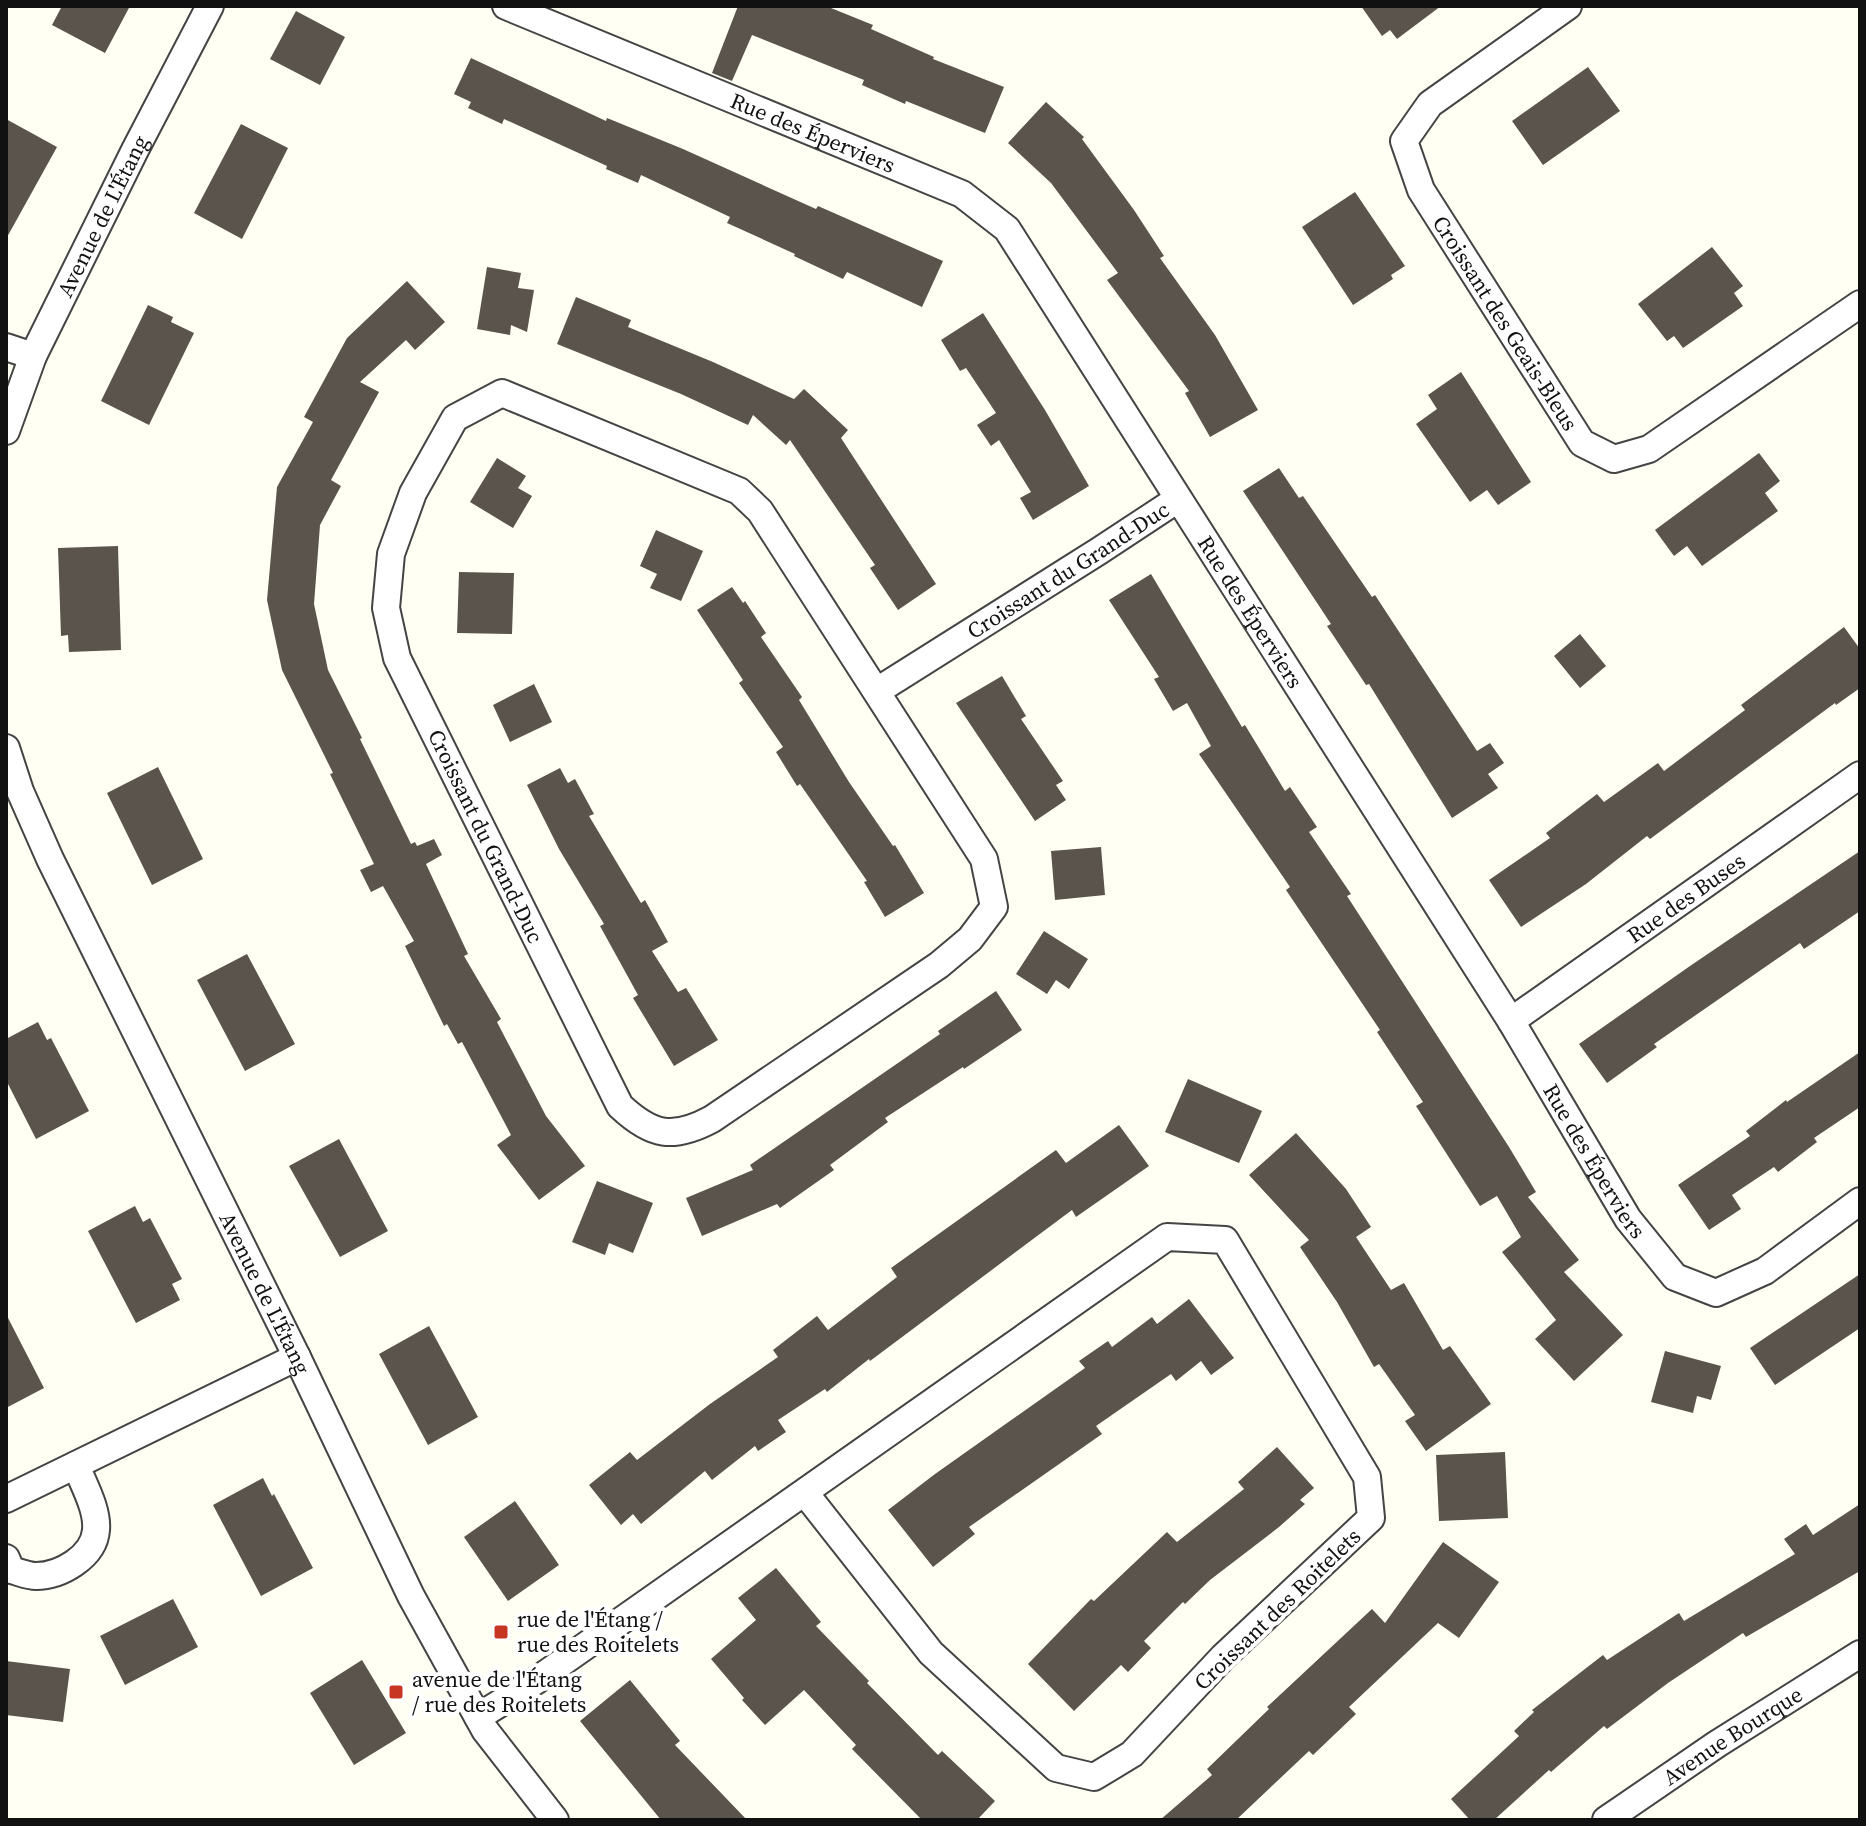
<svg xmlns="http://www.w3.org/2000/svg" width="1866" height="1826" font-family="'Source Serif 4',serif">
	<rect width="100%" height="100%" fill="#fffff4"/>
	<path fill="#5a544c" d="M 62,6 L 130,6 L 105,53 L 52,25 Z
		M 738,6 L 826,6 L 873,25 L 871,29 L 934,57 L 933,59 L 1004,87 L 985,133 L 906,101 L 905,104 L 862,85 L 864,80 L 752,35 L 732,81 L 712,73 Z
		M 1361,6 L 1441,6 L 1397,39 L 1390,30 L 1382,36 Z
		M 296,11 L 345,37 L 320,85 L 270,59 Z
		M 471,58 L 606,121 L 607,118 L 683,149 L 816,209 L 818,206 L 943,261 L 922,307 L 847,272 L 843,279 L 794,256 L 795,254 L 727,223 L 730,217 L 641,175 L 638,183 L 606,169 L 607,166 L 504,119 L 502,124 L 468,108 L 471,102 L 454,94 Z
		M 1588,67 L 1620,111 L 1543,165 L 1512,121 Z
		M 1046,102 L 1084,137 L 1082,139 L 1134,210 L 1164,256 L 1160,258 L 1215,335 L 1258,410 L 1210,437 L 1185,393 L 1189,391 L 1107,280 L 1118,273 L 1051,183 L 1008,143 Z
		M 6,119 L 57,147 L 6,239 Z
		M 241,124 L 288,148 L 242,239 L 194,213 Z
		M 1355,192 L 1405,266 L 1391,275 L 1393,279 L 1353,305 L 1302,227 Z
		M 1712,247 L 1743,286 L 1734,293 L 1743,306 L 1683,348 L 1674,336 L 1667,341 L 1638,304 Z
		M 487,267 L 521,273 L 518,288 L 534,290 L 527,332 L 511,325 L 510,335 L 477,329 Z
		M 407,281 L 445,322 L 415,350 L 406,340 L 360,382 L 379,392 L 331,480 L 341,486 L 320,525 L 314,604 L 328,670 L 362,738 L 360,739 L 411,844 L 415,842 L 417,846 L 434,839 L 442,855 L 426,864 L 468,954 L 464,956 L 501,1019 L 497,1022 L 546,1116 L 585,1166 L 539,1200 L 497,1145 L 511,1135 L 462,1042 L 458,1044 L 447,1024 L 444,1026 L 405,946 L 414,941 L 383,886 L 371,892 L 360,870 L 374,864 L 330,774 L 333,773 L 282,670 L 267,600 L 277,487 L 313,422 L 304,417 L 347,338 Z
		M 576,297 L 631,320 L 628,327 L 713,362 L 794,399 L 804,389 L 848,430 L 841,438 L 936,584 L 898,610 L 870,568 L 875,565 L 790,440 L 786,445 L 753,415 L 748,425 L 681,394 L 557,344 Z
		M 148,305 L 173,317 L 171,322 L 194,333 L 149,425 L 101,401 Z
		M 983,313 L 1045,410 L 1089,486 L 1033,520 L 1020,498 L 1031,492 L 999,440 L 991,446 L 977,425 L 996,413 L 966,368 L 960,371 L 941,340 Z
		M 1461,372 L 1531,482 L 1498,505 L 1487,490 L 1470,502 L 1416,424 L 1437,409 L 1428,395 Z
		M 1759,453 L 1780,481 L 1765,493 L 1778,511 L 1702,566 L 1687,546 L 1674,556 L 1655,530 Z
		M 497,458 L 526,476 L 518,488 L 532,496 L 513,528 L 470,502 Z
		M 1279,468 L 1299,498 L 1303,496 L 1372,597 L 1375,595 L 1477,751 L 1490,743 L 1504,763 L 1488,774 L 1498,788 L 1452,818 L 1369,684 L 1366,685 L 1327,626 L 1331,624 L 1243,491 Z
		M 656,530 L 703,551 L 681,601 L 650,588 L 657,574 L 640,566 Z
		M 118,546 L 121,650 L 69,652 L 68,635 L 61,636 L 58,548 Z
		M 459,572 L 514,573 L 512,634 L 457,633 Z
		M 1151,574 L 1242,727 L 1245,725 L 1285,791 L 1290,787 L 1317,827 L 1309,832 L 1351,894 L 1347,896 L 1509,1147 L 1536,1192 L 1528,1197 L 1579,1260 L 1564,1272 L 1623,1335 L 1574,1381 L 1535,1339 L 1556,1320 L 1502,1252 L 1521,1237 L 1497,1196 L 1480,1206 L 1416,1106 L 1423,1102 L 1377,1032 L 1380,1030 L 1286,890 L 1290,887 L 1199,754 L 1211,746 L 1187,703 L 1173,711 L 1154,679 L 1159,677 L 1109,600 Z
		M 732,587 L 743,603 L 745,601 L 766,633 L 761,637 L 802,697 L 799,700 L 849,782 L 893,846 L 895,845 L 924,893 L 885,917 L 864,882 L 867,881 L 800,784 L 797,786 L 776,752 L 783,747 L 739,683 L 743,680 L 697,610 Z
		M 1844,627 L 1860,649 L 1860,688 L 1836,705 L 1835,703 L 1650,839 L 1647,836 L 1586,884 L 1521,927 L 1489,880 L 1550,838 L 1546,833 L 1597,794 L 1604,802 L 1658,763 L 1664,771 L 1745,710 L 1741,705 Z
		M 1580,634 L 1606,666 L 1580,688 L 1554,656 Z
		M 1002,676 L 1026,716 L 1021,719 L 1063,781 L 1056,785 L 1066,800 L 1035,821 L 956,703 Z
		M 534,684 L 552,722 L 510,742 L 493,705 Z
		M 158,767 L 203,859 L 152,885 L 107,793 Z
		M 560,768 L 568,783 L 575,779 L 594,814 L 589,816 L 641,903 L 645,900 L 668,942 L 652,951 L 678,992 L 686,988 L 718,1040 L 674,1066 L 633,998 L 638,995 L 600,926 L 604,924 L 559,849 L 527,785 Z
		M 1101,847 L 1105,895 L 1055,900 L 1051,851 Z
		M 1860,851 L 1860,911 L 1804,949 L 1800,943 L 1654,1044 L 1657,1047 L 1607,1083 L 1579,1044 L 1690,966 Z
		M 1044,931 L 1088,959 L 1069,989 L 1056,980 L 1047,994 L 1016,974 Z
		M 247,954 L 295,1044 L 245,1071 L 197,980 Z
		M 996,991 L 1022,1030 L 964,1069 L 963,1067 L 885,1118 L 888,1122 L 830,1165 L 834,1170 L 780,1208 L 777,1204 L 702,1236 L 686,1198 L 753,1170 L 750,1165 L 940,1034 L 938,1031 Z
		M 38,1022 L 47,1040 L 51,1038 L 89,1111 L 36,1139 L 6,1080 L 6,1039 Z
		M 1860,1052 L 1860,1107 L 1814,1138 L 1817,1142 L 1778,1172 L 1774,1167 L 1732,1195 L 1741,1209 L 1709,1230 L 1678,1185 L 1750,1136 L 1746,1131 L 1786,1100 L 1787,1102 Z
		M 1188,1079 L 1262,1111 L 1239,1163 L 1165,1132 Z
		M 1119,1125 L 1149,1166 L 1076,1217 L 1072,1210 L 870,1361 L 869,1359 L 827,1392 L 825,1389 L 778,1420 L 786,1432 L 758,1451 L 755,1446 L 712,1480 L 705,1471 L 641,1524 L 633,1514 L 621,1525 L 589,1485 L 630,1452 L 637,1460 L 710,1404 L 778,1357 L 773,1350 L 817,1316 L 828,1330 L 897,1277 L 891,1268 L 1056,1150 L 1066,1163 Z
		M 1296,1133 L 1346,1189 L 1371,1227 L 1356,1237 L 1391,1290 L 1404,1283 L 1443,1350 L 1450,1346 L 1491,1404 L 1426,1451 L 1405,1421 L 1415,1415 L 1379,1364 L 1374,1367 L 1337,1302 L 1300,1247 L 1309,1240 L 1249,1175 Z
		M 339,1139 L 388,1231 L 340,1257 L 289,1166 Z
		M 597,1181 L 653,1203 L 633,1253 L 609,1243 L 605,1255 L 572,1242 Z
		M 135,1206 L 143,1222 L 150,1218 L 182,1279 L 172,1284 L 180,1300 L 136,1323 L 88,1231 Z
		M 1860,1274 L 1860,1328 L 1775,1385 L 1750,1348 Z
		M 1189,1299 L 1234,1358 L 1211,1375 L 1201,1361 L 1176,1381 L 1171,1374 L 1096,1426 L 1102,1434 L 969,1527 L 975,1534 L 933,1567 L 888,1510 L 935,1474 L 1085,1368 L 1079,1361 L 1108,1341 L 1112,1347 L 1152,1317 L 1157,1324 Z
		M 6,1314 L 44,1388 L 6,1408 Z
		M 429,1326 L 478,1417 L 428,1445 L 379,1354 Z
		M 1665,1351 L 1721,1366 L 1711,1400 L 1697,1396 L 1693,1413 L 1651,1402 Z
		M 1277,1447 L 1314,1488 L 1300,1500 L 1305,1504 L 1279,1527 L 1210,1580 L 1185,1604 L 1183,1602 L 1144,1641 L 1151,1648 L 1128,1672 L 1121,1665 L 1074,1711 L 1028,1664 L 1091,1599 L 1094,1601 L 1167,1532 L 1177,1542 L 1244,1489 L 1238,1482 Z
		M 1505,1452 L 1508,1518 L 1439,1521 L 1436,1455 Z
		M 263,1478 L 272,1496 L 274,1494 L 313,1568 L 261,1596 L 213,1505 Z
		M 515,1501 L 559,1565 L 508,1601 L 464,1537 Z
		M 1860,1504 L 1860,1571 L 1746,1637 L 1743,1633 L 1668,1683 L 1607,1729 L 1604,1726 L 1551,1772 L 1549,1770 L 1494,1820 L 1470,1820 L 1451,1799 L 1519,1736 L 1514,1731 L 1534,1712 L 1532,1710 L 1603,1655 L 1607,1660 L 1679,1613 L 1684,1621 L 1795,1554 L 1784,1539 L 1806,1524 L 1813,1535 Z
		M 1443,1542 L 1499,1582 L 1459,1638 L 1438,1623 L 1349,1707 L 1356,1714 L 1313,1755 L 1309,1751 L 1236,1820 L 1160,1820 L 1212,1775 L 1207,1769 L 1269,1709 L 1267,1707 L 1372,1609 L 1385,1623 Z
		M 776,1568 L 821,1622 L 816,1626 L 869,1681 L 867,1683 L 938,1755 L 942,1751 L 995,1801 L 977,1820 L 922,1820 L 852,1749 L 856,1745 L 804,1690 L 765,1725 L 742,1700 L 744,1698 L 711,1659 L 756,1620 L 738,1598 Z
		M 173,1599 L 198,1647 L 125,1685 L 100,1636 Z
		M 362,1660 L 406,1733 L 354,1765 L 310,1693 Z
		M 6,1661 L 70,1669 L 63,1722 L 6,1715 Z
		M 630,1680 L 680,1741 L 675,1745 L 747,1820 L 661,1820 L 580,1721 Z"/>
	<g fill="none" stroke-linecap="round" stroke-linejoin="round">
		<defs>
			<g id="minor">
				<path id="s1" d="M 506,6 L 962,194 L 1007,229 L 1511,1021 L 1628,1219 L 1675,1277 L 1716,1293 L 1765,1271 L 1860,1201"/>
				<path id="s2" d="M 1568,6 L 1430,104 L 1404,141 L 1421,190 L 1582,443 L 1614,459 L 1649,449 L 1860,304"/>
				<path d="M 6,347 L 33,356"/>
				<path d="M 502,393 L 739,491 L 760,511 L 984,859 L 994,907 L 970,939 L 939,965 L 712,1119 C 673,1140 652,1136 620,1106 L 397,658 L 386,608 L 391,554 L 413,493 L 455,418 Z"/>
				<path id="s3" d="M 6,431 L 33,356 L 135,150 L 210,6"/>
				<path id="s4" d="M 877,691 L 1099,551 L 1178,499"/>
				<path id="s5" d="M 6,748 L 20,791 L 50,859 L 297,1357 L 411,1596 L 485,1730 L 555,1820"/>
				<path id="s6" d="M 1511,1021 L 1860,775"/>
				<path d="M 6,1499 L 297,1357"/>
				<path d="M 6,1558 L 11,1570 C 19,1572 28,1576 36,1576 C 60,1576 94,1557 96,1530 C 98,1509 83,1484 76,1465"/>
				<path d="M 478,1717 L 537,1680 L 1167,1237 L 1225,1240 L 1367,1477 L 1371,1518 L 1223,1657 L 1132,1754 L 1094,1777 L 1056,1768 L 931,1653 L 805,1493"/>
				<path id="s7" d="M 1606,1820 L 1717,1744 L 1860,1654"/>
			</g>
		</defs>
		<use href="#minor" stroke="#444" stroke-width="30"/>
		<use href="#minor" stroke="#fff" stroke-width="26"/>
	</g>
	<g fill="#c63623" stroke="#fff" stroke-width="3">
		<rect x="493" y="1624" width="16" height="16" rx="4"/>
		<rect x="388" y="1684" width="16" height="16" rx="4"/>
	</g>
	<g text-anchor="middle" stroke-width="8" stroke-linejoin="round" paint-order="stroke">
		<g font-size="22" fill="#111" stroke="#fff">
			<text dy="8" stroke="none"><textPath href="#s1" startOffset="332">Rue des Éperviers</textPath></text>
			<text dy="8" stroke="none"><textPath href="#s3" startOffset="236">Avenue de L'Étang</textPath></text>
			<text dy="8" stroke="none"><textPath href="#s2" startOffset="424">Croissant des Geais-Bleus</textPath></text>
			<text dy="8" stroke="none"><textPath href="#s4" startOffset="226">Croissant du Grand-Duc</textPath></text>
			<text dy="8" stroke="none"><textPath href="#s1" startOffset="1004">Rue des Éperviers</textPath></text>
			<text transform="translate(486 836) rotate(64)" y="8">Croissant du Grand-Duc</text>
			<text dy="8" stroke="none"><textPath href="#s6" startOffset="214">Rue des Buses</textPath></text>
			<text dy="8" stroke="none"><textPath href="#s1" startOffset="1652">Rue des Éperviers</textPath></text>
			<text dy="8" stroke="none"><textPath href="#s5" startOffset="604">Avenue de L'Étang</textPath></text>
			<text transform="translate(1277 1609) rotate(-44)" y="8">Croissant des Roitelets</text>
			<text dy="8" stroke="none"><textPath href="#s7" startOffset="152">Avenue Bourque</textPath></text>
		</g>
		<g font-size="22" fill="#111" stroke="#fff" text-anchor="start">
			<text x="517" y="1627">rue de l'Étang /<tspan x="517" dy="25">rue des Roitelets</tspan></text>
			<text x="412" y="1687">avenue de l'Étang<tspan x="412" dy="25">/ rue des Roitelets</tspan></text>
		</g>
	</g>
	<rect width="1866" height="1826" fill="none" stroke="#111111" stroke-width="16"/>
</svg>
